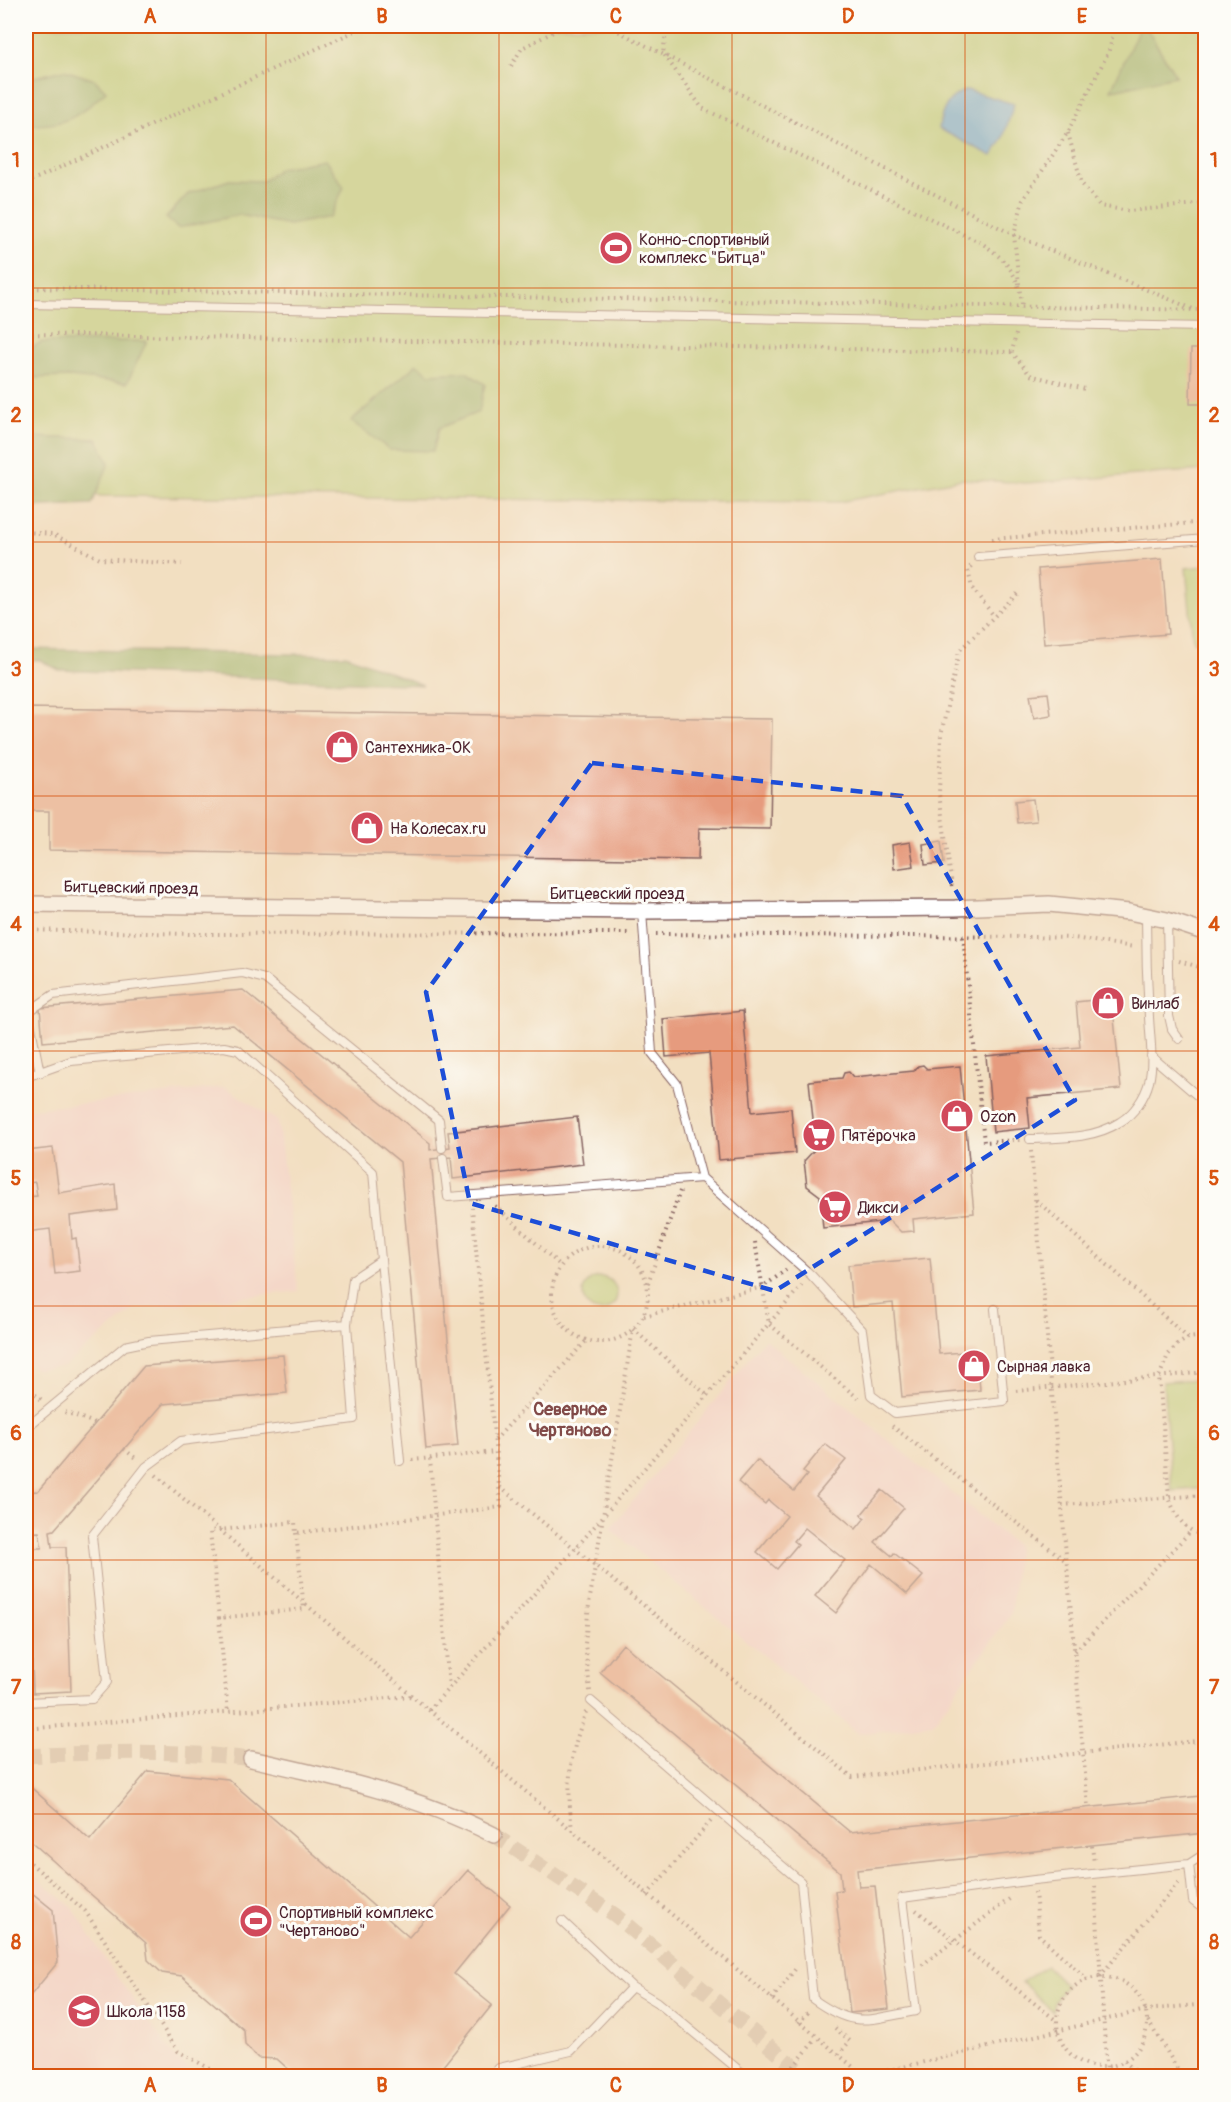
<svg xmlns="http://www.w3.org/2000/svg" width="1231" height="2102" font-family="Pangolin,sans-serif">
	<rect width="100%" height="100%" fill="#fdfcf7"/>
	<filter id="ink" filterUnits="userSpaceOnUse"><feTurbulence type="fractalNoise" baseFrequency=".0167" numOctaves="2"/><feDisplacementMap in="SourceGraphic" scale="12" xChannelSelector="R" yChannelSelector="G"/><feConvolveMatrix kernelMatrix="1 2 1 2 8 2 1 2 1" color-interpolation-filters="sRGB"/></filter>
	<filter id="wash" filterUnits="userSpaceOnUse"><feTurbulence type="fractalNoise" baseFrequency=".008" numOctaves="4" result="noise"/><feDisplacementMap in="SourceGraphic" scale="24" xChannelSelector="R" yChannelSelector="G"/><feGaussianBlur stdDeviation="1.35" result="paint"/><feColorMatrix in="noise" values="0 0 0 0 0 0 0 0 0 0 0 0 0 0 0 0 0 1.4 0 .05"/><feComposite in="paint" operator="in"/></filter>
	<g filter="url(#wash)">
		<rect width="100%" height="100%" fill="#f2dfc1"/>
		<path fill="#f7cfd1" d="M 225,1087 L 278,1121 L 298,1291 L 135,1309 L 63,1367 L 37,1370 L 26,1362 L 26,1110 Z
			M 765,1339 L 1017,1546 L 1011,1614 L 933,1723 L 859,1734 L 610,1529 Z
			M 26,1869 L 73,1908 L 110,1967 L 174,2056 L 196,2076 L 26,2076 Z"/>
		<path fill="#b3cd72" stroke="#7e764e" stroke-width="1.5" d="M 26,26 L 1205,26 L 1205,470 L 1026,483 L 962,479 L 839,502 L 102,496 L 26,488 Z
			M 1205,566 L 1205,640 L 1193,642 L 1186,568 Z
			M583 1294a17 17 0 1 1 34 0a17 17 0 1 1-34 0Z
			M 1197,1379 L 1205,1488 L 1172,1491 L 1163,1382 Z
			M 1046,1966 L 1066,1985 L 1054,2002 L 1052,2011 L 1022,1982 Z"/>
		<path fill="#8eb064" stroke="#6c6848" stroke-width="1.5" d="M 1140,26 L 1145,26 L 1176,76 C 1154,79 1134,87 1111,90 Z
			M 64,70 L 95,80 L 106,91 C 80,116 63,128 26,124 L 26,79 Z
			M 325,160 L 344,187 L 330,217 L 289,225 L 239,215 L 178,228 L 166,218 L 188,194 L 229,180 L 263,181 L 280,168 Z
			M 147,341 L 127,383 L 70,377 L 26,378 L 26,351 L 42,342 Z
			M 417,364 L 430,374 L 466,372 L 485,384 L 479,412 L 439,428 L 433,451 L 390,450 L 351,421 Z
			M 26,437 L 97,439 L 109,463 L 92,504 L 26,507 Z
			M 26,649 L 346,655 L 423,685 L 59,670 L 40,660 L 26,660 Z"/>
		<path fill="#5fa5d5" stroke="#546280" stroke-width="1.5" d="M 967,90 L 1014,104 L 1002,141 L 992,156 L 939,129 C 941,111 949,95 967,90 Z"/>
		<g id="blocks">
			<path fill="#e69b7e" d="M 1191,349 L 1206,349 L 1206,404 L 1190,404 Z
				M 1162,559 L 1168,634 L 1044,644 L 1038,569 Z
				M 1048,693 L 1051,715 L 1034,718 L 1030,695 Z
				M 26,708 L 772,719 L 770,829 L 699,828 L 698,860 L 49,850 L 49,811 L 26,811 Z
				M 1033,799 L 1036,821 L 1017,823 L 1015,801 Z
				M 941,841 L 944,863 L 925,865 L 923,844 Z
				M 910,842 L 914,866 L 894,869 L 892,845 Z
				M 243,990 L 430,1143 L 430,1150 L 450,1147 L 448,1132 L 577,1117 L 583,1164 L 453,1179 L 451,1157 L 431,1159 L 458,1446 L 426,1449 L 400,1162 L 233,1025 L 43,1042 L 40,1008 Z
				M 1112,998 L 1121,1089 L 1027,1098 L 1030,1128 L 993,1132 L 986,1056 L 1080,1047 L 1076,1002 Z
				M 743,1011 L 752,1112 L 791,1108 L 795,1153 L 719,1160 L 709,1053 L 666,1057 L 663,1019 Z
				M 923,1065 L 927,1069 L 960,1066 L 974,1213 L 913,1219 L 914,1231 L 901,1232 L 890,1221 L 823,1228 L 820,1196 L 807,1186 L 804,1161 L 816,1148 L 809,1081 L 842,1078 L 844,1073 L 849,1072 L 853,1077 L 914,1071 L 918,1066 Z
				M 53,1148 L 59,1193 L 115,1184 L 117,1210 L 70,1216 L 72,1239 L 76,1238 L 80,1271 L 55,1274 L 50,1229 L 26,1232 L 26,1197 L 37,1196 L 35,1182 L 29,1183 L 26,1151 Z
				M 930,1258 L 939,1354 L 977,1351 L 980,1390 L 902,1397 L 893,1303 L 852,1307 L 848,1265 Z
				M 283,1355 L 287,1393 L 163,1404 L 54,1530 L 50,1531 L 52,1547 L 66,1547 L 71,1691 L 33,1693 L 28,1548 L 42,1548 L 39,1532 L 26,1533 L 26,1492 L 38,1491 L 144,1366 Z
				M 825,1444 L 846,1460 L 816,1496 L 856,1529 L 865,1518 L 861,1515 L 882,1490 L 904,1508 L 875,1542 L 892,1556 L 894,1553 L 923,1576 L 907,1594 L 871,1564 L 836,1613 L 815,1596 L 845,1560 L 805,1528 L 794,1541 L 798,1544 L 777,1569 L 757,1552 L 787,1516 L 768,1500 L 765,1504 L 738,1482 L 757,1460 L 794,1491 L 807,1475 L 803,1471 Z
				M 623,1644 L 850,1832 L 1200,1796 L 1205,1833 L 857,1870 L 859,1887 L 875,1886 L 889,2009 L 850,2013 L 835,1891 L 842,1890 L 840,1872 L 600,1672 Z
				M 148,1771 L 228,1779 L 409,1937 L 468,1870 L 510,1905 L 454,1974 L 492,2005 L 435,2076 L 296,2076 L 277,2059 L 258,2058 L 245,2045 L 244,2030 L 182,1976 L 162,1973 L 148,1960 L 146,1943 L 26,1837 L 26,1783 L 90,1840 Z
				M 26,1888 L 53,1910 L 58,1962 L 26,2001 Z"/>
		</g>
	</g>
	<g filter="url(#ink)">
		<use href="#blocks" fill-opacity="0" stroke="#856260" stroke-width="1.5"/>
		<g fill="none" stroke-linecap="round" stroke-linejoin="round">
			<path stroke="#d0b9a3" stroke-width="15" stroke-dasharray="15 8" stroke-linecap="butt" d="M 26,1756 C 104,1752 172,1749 251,1759
				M 494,1835 L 615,1915 L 805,2076"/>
			<defs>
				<path id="service" d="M 26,304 L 1206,327
					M 978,557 L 1206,539
					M 1167,920 L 1169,1016 L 1172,1029 L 1179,1039
					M 1151,1056 L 1206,1103
					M 40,1073 L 28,1012 L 53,995 L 242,973 L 265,979 L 439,1120 L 442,1148
					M 26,1077 L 71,1061 L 224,1047 L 238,1050 L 373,1172 L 381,1260 L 353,1279 L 347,1324 L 149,1341 L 125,1346 L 26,1428
					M 1030,1139 C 1060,1138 1094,1139 1120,1122 C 1134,1114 1145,1097 1149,1082 C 1154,1061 1150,1038 1149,1017 C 1147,983 1146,950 1146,916
					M 443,1158 L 448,1197 L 702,1178 L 677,1084 L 652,1053 L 642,911
					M 702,1178 L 811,1275 L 862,1330 L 871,1395 L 895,1413 L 1004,1401 L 995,1309
					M 381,1260 L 400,1461
					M 591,1701 L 801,1882 L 813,1999 C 856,2030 868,2019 916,2011 L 902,1898 L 1034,1880 L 1189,1864
					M 26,1702 L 92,1699 L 107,1682 L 92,1536 L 146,1467 L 181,1441 L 354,1419 L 347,1324
					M 1206,1853 L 1189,1864 L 1193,1901 L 1206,1911
					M 562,1921 L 632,1987 L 657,2002 L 746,2076
					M 492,2076 L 499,2068 L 571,2051 L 632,1987"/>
				<path id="minor" d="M 26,904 L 642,911 L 955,908 L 1049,904 L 1129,912 L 1167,920 L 1206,933
					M 251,1759 C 337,1778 415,1795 494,1835"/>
			</defs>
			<use href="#service" stroke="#856260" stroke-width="10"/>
			<use href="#minor" stroke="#856260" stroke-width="18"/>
			<path stroke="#856260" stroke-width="4" stroke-dasharray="1.5 4.5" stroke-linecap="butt" d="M 608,26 L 1014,235 L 1193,309
				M 667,26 L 663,53 L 702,108 L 983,244 C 1008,261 1021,278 1022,309
				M 511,66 L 522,48 L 565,26
				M 1068,133 L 1082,184 L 1100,206 L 1129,211 L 1206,203
				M 26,183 L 366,26
				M 1019,284 L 1014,235 L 1023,200 L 1068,132 L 1109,51 L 1115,26
				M 26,288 L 1206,310
				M 26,334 L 1012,352
				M 1016,334 L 1012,352 L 1030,375 L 1085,389
				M 26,532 L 53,534 L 100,559 L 182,564
				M 992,539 L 1206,522
				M 971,566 L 968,570 L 972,588 L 994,616
				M 952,886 L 939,794 L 941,735 L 959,651 L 1018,593
				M 26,930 L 190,934 L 631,933
				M 656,934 L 1031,937 L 1074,938 L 1134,947
				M 963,937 L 984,1142 L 1020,1140
				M 1179,961 L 1206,969
				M 1031,1151 L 1088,1808
				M 1036,1200 L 1188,1338
				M 495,1206 L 561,1266
				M 755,1242 L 769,1324 L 858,1398
				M552 1294a48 48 0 1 1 96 0a48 48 0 1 1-96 0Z
				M 648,1283 L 680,1191
				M 644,1316 L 763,1287 L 786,1270
				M 633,1329 L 707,1395
				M 1206,1336 L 1188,1338 L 1177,1345 L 1168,1355 L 1159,1377 L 1169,1497 C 1175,1516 1185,1532 1206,1536
				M 1202,1372 L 1206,1415
				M 26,1387 L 43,1401
				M 1016,1391 L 1206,1372
				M 65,1412 L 95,1423
				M 892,1426 L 1066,1561
				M 495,1440 L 587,1340
				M 124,1449 L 138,1460
				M 430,1459 L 449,1688
				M 412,1460 L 496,1452
				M 156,1475 L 412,1696 L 864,2076
				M 500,1487 L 852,1777 L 1206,1740
				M 1062,1505 L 1206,1495
				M 296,1533 L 304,1609 L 219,1618 L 210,1531 L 295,1522 L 296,1533 L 501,1507 L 472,1208
				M 219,1618 L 228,1712
				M 1075,1651 L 1191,1531
				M 590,1691 L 585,1644 L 589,1604 L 633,1329
				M 429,1710 L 575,1549 L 803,1284
				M 26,1729 L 412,1696
				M 572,1831 C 567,1782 568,1759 586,1712
				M 1092,1846 L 1094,1863
				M 26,1859 L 85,1911 L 178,2051 L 223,2076
				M 1095,1886 L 1107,2076
				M 1035,1892 L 1039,1935 L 1087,1979
				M 647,1895 L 711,1821
				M 916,1910 L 1057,2021
				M 922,1965 L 1012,1897
				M 1100,1976 L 1178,1883
				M1057 2022a45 45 0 1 1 90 0a45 45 0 1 1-90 0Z
				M 772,1999 L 797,1967
				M 1148,2021 L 1182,2076
				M 799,2023 L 810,2010
				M 835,2028 L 850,2041 L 838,2055
				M 1124,2061 L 1141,2076
				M 786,2076 L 815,2040
				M 864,2076 L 1146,2010 L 1206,2004"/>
			<use href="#service" stroke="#fff" stroke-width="8"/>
			<use href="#minor" stroke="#fff" stroke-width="15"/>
		</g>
	</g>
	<path d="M0 0H1231V2102H0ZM 592,763 L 902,796 L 1075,1100 L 775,1291 L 470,1203 L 426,992 Z" fill="#f2dfc1" fill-opacity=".55" fill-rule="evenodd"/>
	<path fill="none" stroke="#1d4ed8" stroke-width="4.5" stroke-dasharray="12 8" stroke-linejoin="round" d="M 592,763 L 902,796 L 1075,1100 L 775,1291 L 470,1203 L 426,992 Z"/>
	<path fill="none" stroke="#d8530f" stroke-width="1.5" stroke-opacity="0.55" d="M 266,26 L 266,2076M 499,26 L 499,2076M 732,26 L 732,2076M 965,26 L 965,2076M 26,288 L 1206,288M 26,542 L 1206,542M 26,796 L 1206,796M 26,1051 L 1206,1051M 26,1306 L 1206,1306M 26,1560 L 1206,1560M 26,1814 L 1206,1814"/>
	<defs>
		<symbol id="stadium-disc" viewBox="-11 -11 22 22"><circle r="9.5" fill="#d1495b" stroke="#fdfcf7"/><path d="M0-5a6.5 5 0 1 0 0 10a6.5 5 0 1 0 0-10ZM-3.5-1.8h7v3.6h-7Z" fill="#fff"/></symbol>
		<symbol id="shop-disc" viewBox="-11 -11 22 22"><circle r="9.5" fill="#d1495b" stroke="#fdfcf7"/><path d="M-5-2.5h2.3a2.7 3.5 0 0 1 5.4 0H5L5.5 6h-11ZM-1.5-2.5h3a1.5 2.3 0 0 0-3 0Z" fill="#fff"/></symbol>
		<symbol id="supermarket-disc" viewBox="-11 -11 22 22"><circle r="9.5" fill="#d1495b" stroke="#fdfcf7"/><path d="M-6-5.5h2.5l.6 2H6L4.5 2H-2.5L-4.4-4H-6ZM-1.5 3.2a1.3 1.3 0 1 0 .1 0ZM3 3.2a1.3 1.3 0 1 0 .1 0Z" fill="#fff"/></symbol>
		<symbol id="school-disc" viewBox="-11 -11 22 22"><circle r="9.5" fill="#d1495b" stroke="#fdfcf7"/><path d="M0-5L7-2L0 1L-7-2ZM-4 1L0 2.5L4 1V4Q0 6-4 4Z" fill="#fff"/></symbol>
	</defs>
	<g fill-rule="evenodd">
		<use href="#stadium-disc" x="597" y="229" width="38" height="38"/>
		<use href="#shop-disc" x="323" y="728" width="38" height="38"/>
		<use href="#shop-disc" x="348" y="809" width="38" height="38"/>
		<use href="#shop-disc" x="1089" y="984" width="38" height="38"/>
		<use href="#shop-disc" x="938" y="1097" width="38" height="38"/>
		<use href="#supermarket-disc" x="800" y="1116" width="38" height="38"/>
		<use href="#supermarket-disc" x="816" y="1188" width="38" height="38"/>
		<use href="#shop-disc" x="955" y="1347" width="38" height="38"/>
		<use href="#stadium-disc" x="237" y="1902" width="38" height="38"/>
		<use href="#school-disc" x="65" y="1992" width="38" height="38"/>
	</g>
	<g text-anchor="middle" stroke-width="6" stroke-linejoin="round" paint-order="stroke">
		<g font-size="16" fill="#4a1f2b" stroke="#fdfcf7" text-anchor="start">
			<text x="639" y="245">Конно-спортивный<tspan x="639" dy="18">комплекс "Битца"</tspan></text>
			<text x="365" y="753">Сантехника-ОК</text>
			<text x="390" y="834">На Колесах.ru</text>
			<text x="1131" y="1009">Винлаб</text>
			<text x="980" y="1122">Ozon</text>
			<text x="842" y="1141">Пятёрочка</text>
			<text x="858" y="1213">Дикси</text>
			<text x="997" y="1372">Сырная лавка</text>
			<text x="279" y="1918">Спортивный комплекс<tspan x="279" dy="18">"Чертаново"</tspan></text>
			<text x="107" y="2017">Школа 1158</text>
		</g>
		<g font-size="16" fill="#4a1f2b" stroke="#fdfcf7">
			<text transform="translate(131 887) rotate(1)" y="6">Битцевский проезд</text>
			<text x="617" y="899">Битцевский проезд</text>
		</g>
		<g font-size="18" font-weight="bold" fill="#814a48" stroke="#fdfcf7">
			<text x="570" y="1415">Северное<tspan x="570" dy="21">Чертаново</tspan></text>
		</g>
	</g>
	<rect width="1231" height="2102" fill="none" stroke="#fdfcf7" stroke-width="66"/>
	<rect x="33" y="33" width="1165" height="2036" fill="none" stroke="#d8530f" stroke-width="2"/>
	<g font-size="20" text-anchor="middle" font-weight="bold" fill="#d8530f">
		<text x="150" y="23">A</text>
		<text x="382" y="23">B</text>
		<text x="616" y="23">C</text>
		<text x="848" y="23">D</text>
		<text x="1082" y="23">E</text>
		<text x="16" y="167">1</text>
		<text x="1214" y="167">1</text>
		<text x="16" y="422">2</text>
		<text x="1214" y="422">2</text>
		<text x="16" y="676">3</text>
		<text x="1214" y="676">3</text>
		<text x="16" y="931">4</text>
		<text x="1214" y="931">4</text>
		<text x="16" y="1185">5</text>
		<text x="1214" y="1185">5</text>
		<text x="16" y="1440">6</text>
		<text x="1214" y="1440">6</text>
		<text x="16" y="1694">7</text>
		<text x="1214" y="1694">7</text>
		<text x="16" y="1949">8</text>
		<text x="1214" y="1949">8</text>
		<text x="150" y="2092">A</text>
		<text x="382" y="2092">B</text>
		<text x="616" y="2092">C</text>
		<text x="848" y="2092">D</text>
		<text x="1082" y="2092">E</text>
	</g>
</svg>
